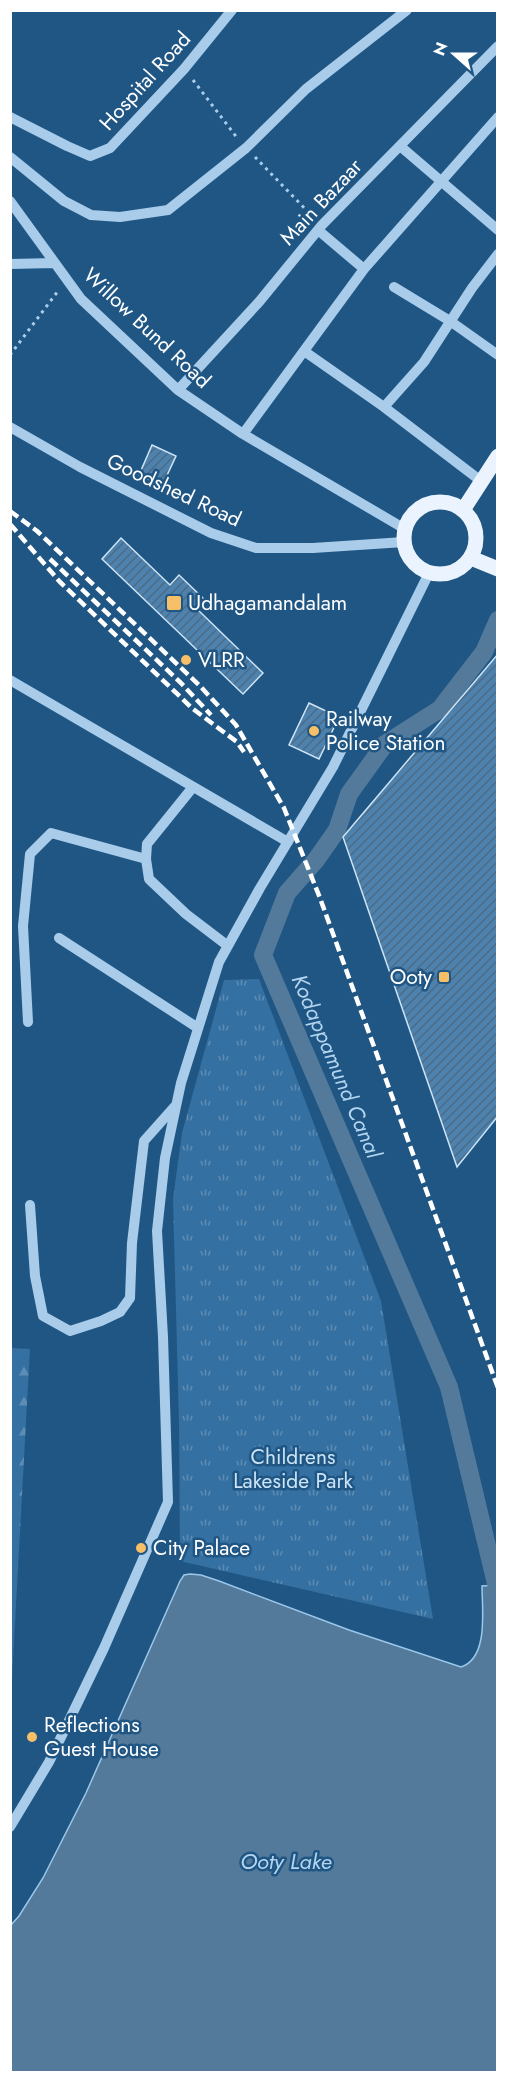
<svg xmlns="http://www.w3.org/2000/svg" width="508" height="2083" font-family="Jost,sans-serif">
	<defs>
		<pattern id="forest-firs" width="22" height="20" patternUnits="userSpaceOnUse" patternTransform="scale(1.5)"><rect width="22" height="20" fill="#3470a1"/><path d="M5 1l3.5 6h-7zM16 11l3.5 6h-7z" fill="#5d8db4"/></pattern>
		<pattern id="park-tufts" width="24" height="20" patternUnits="userSpaceOnUse" patternTransform="scale(1.5)"><rect width="24" height="20" fill="#3470a1"/><path d="M3 7l-1-3M5 7V3M7 7l1-3M15 17l-1-3M17 17v-4M19 17l1-3" fill="none" stroke="#5d8db4"/></pattern>
		<pattern id="building-hatch" width="6" height="6" patternUnits="userSpaceOnUse" patternTransform="scale(1.5)"><rect width="6" height="6" fill="#4d82ae"/><path d="M-1 1l2-2M0 6l6-6M5 7l2-2" fill="none" stroke="#4d6a82"/></pattern>
	</defs>
	<rect width="100%" height="100%" fill="#205684"/>
	<path fill="url(#forest-firs)" d="M 11,1348 L 30,1349 L 11,1696 L 10,1348 Z"/>
	<path fill="url(#park-tufts)" d="M 259,979 L 381,1301 L 433,1619 L 180,1561 L 179,1421 L 173,1199 L 182,1133 L 224,980 Z"/>
	<path fill="#537a9a" stroke="#9bc8ea" stroke-width="1.5" d="M 190,1574 L 201,1575 L 219,1581 L 349,1630 L 461,1667 C 489,1658 482,1609 482,1586 L 497,1585 L 497,2072 L 11,2072 L 11,1925 L 19,1916 L 43,1878 L 86,1793 L 180,1581 L 184,1575 Z"/>
	<g fill="none" stroke-linecap="round" stroke-linejoin="round">
		<path stroke="#537a9a" stroke-width="18" d="M 498,620 L 484,652 L 440,709 L 385,744 L 349,794 L 337,830 L 316,860 L 287,893 L 263,955 L 449,1387 L 498,1592"/>
	</g>
	<path fill="url(#building-hatch)" stroke="#cce4f7" stroke-width="1.5" d="M 152,445 L 176,456 L 162,486 L 139,475 Z
		M 121,538 L 170,585 L 179,575 L 204,599 L 196,608 L 263,673 L 243,694 L 102,559 Z
		M 498,654 L 498,1116 L 457,1167 L 343,837 Z
		M 309,703 L 339,717 L 319,759 L 289,745 Z"/>
	<g fill="none" stroke-linecap="round" stroke-linejoin="round">
		<path stroke="#a8cce9" stroke-width="3" stroke-dasharray="3 4.5" stroke-linecap="butt" d="M 193,80 L 238,139
			M 255,157 L 313,217
			M 10,355 L 58,291"/>
		<path stroke="#a8cce9" stroke-width="10" d="M 10,117 L 67,146 L 90,156 L 110,148 L 184,69 L 232,10
			M 400,146 L 498,230
			M 10,157 L 64,201 L 91,215 L 120,217 L 168,210 L 246,148 L 306,89 L 407,10
			M 10,201 L 81,299 L 178,390 L 243,434 L 405,529
			M 318,230 L 364,269
			M 10,264 L 55,263
			M 394,287 L 450,321 L 498,355
			M 304,351 L 384,407 L 481,481
			M 178,390 L 259,302 L 322,225 L 498,46
			M 384,407 L 424,362 L 472,288 L 498,254
			M 10,427 L 80,467 L 211,533 L 256,548 L 313,548 L 404,542
			M 243,434 L 364,269 L 498,117
			M 10,680 L 288,842
			M 193,787 L 147,844 L 146,859 L 149,879 L 186,914 L 228,946
			M 59,938 L 198,1028
			M 28,1022 L 23,926 L 30,854 L 51,833 L 146,859
			M 30,1205 L 35,1276 L 43,1316 L 70,1331 L 101,1321 L 120,1312 L 130,1298 L 132,1243 L 144,1141 L 176,1105
			M 10,1827 L 49,1762 L 104,1648 L 168,1502 L 163,1337 L 157,1231 L 165,1158 L 181,1083 L 219,962 L 260,888 L 333,767 L 429,573"/>
		<path stroke="#ebf4fe" stroke-width="15" d="M404 538a36 36 0 1 1 72 0a36 36 0 1 1-72 0Z
			M 463,510 L 498,456
			M 471,558 L 498,569"/>
		<path stroke="#fff" stroke-width="4.5" stroke-dasharray="10 4.5" stroke-linecap="butt" d="M 10,511 L 37,531 L 200,686 L 236,725 L 284,808 L 320,898 L 498,1388
			M 10,524 L 60,582 L 193,709 L 237,742 L 244,752
			M 50,559 L 181,683 L 211,715"/>
	</g>
	<g fill="#f6bf68" stroke="#205684" stroke-width="2">
		<rect x="166" y="595" width="16" height="16" rx="3"/>
		<circle cx="186" cy="660" r="6"/>
		<circle cx="314" cy="731" r="6"/>
		<rect x="438" y="971" width="12" height="12" rx="3"/>
		<circle cx="141" cy="1548" r="6"/>
		<circle cx="32" cy="1737" r="6"/>
	</g>
	<g text-anchor="middle" stroke-width="5" stroke-linejoin="round" paint-order="stroke">
		<g font-size="21" fill="#fff" stroke="#205684">
			<text transform="translate(145 81) rotate(-48)" y="7">Hospital Road</text>
			<text transform="translate(321 202) rotate(-47)" y="7">Main Bazaar</text>
			<text transform="translate(147 328) rotate(43)" y="7">Willow Bund Road</text>
			<text transform="translate(174 490) rotate(25)" y="7">Goodshed Road</text>
		</g>
		<g font-size="21" fill="#fff" stroke="#205684" text-anchor="start">
			<text x="188" y="610">Udhagamandalam</text>
			<text x="198" y="667">VLRR</text>
			<text x="326" y="726">Railway<tspan x="326" dy="24">Police Station</tspan></text>
			<text x="432" y="984" text-anchor="end">Ooty</text>
			<text x="153" y="1555">City Palace</text>
			<text x="44" y="1732">Reflections<tspan x="44" dy="24">Guest House</tspan></text>
		</g>
		<g font-size="21" fill="#cce4f7" stroke="#205684">
			<text x="293" y="1464">Childrens<tspan x="293" dy="24">Lakeside Park</tspan></text>
		</g>
		<g font-size="22" font-style="italic" fill="#b3d5f0" stroke="#205684">
			<text transform="translate(337 1066) rotate(67)" y="8">Kodappamund Canal</text>
			<text x="286" y="1869">Ooty Lake</text>
		</g>
	</g>
	<rect width="508" height="2083" fill="none" stroke="#ffffff" stroke-width="24"/>
	<g transform="translate(454 54) rotate(291)" stroke="#205684" stroke-width="4.5" paint-order="stroke">
	<path d="M0-4.5L10 22L0 15L-10 22Z" fill="#ffffff"/>
	<text y="-9" font-size="16" font-weight="bold" text-anchor="middle" fill="#ffffff">N</text>
	</g>
</svg>
